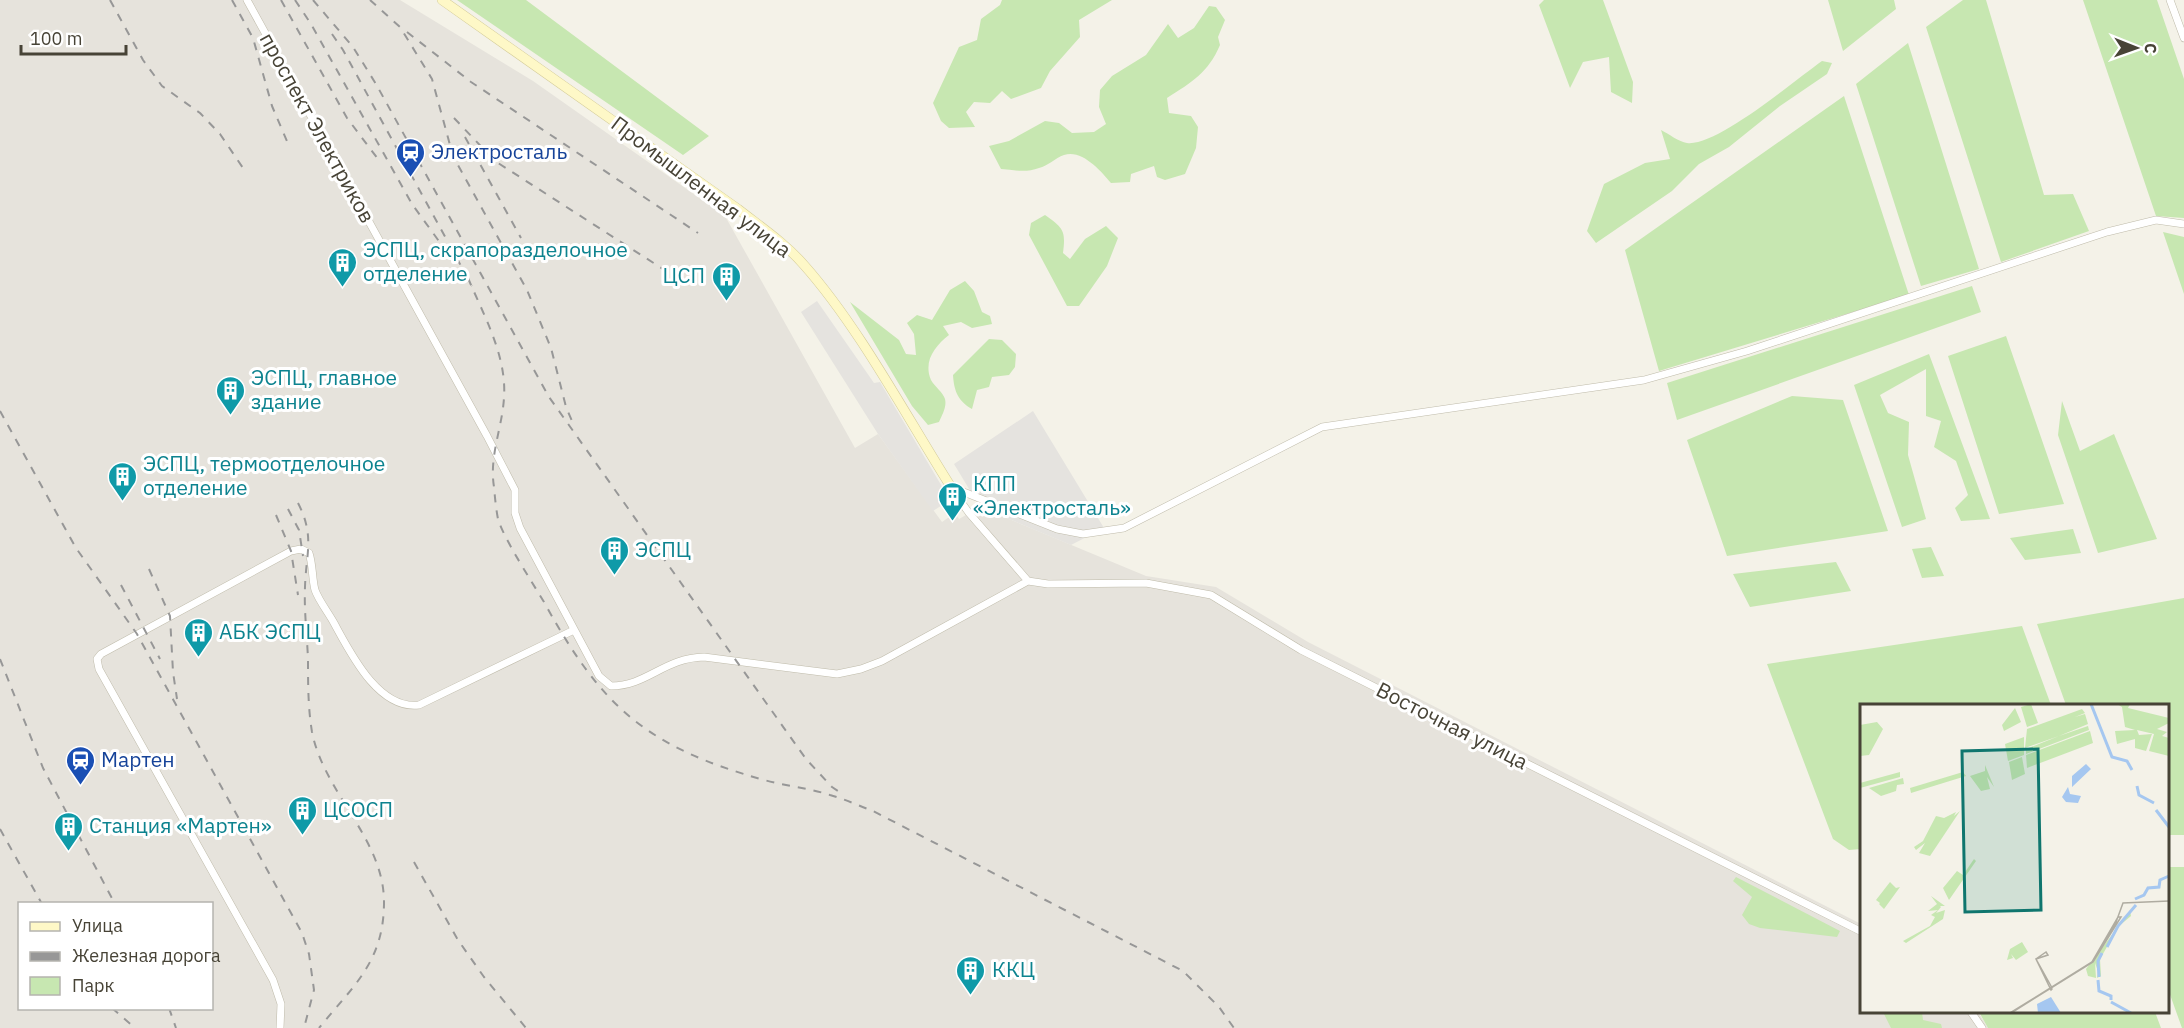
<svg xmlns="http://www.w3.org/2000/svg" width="2184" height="1028" font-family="'IBM Plex Sans',sans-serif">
	<rect width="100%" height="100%" fill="#f4f2e8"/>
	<path fill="#e6e3dc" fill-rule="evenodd" d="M 0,0 L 400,0 L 533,81 L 725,216 L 855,448 L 878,434 L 942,522 L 955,513 L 959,519 L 980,507 L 1146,576 L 1216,587 L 1308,642 L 1861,924 L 1862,1012 L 1978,1012 L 1988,1028 L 0,1028 ZM 20,904 L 212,904 L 212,1008 L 20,1008 Z"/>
	<path fill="#c7e7b1" d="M 457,0 L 526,0 L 709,136 L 683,155 Z
		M 1002,0 L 1112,0 L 1079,20 L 1080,37 L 1050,71 L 1041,88 L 1011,99 L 1002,91 L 990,103 L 974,102 L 966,112 L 975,127 L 949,128 L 941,121 L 933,103 L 959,47 L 977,40 L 981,19 L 1000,5 Z
		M 1544,0 L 1603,0 L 1633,82 L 1632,103 L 1611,92 L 1609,57 L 1583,62 L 1570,88 L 1539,5 Z
		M 1828,0 L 1894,0 L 1896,9 L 1843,51 Z
		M 1963,0 L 1986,0 L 2044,195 L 2073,194 L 2089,231 L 2001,262 L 1926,27 Z
		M 2083,0 L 2157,0 L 2184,79 L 2184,218 L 2156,216 Z
		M 1209,6 L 1216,7 L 1225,20 L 1218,37 L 1220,45 C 1208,73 1192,82 1167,98 L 1169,113 L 1191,116 L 1198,127 L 1196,148 L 1185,174 L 1165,180 L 1157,177 L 1154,166 L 1131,174 L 1130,182 L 1111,183 C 1101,171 1082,149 1064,155 C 1055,158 1048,166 1039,168 C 1026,173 1014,170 1001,169 L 989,146 L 1009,141 L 1045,121 L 1059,123 L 1072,133 L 1094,132 L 1106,124 L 1099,107 L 1100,90 L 1112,76 L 1146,55 L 1168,24 L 1178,38 L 1194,28 Z
		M 1908,43 L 1979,269 L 1921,286 L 1856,84 Z
		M 1822,61 L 1832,63 L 1827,74 L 1780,106 L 1729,147 L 1699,164 L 1672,191 L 1596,243 L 1587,231 L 1604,184 L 1645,163 L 1670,159 L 1661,130 C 1669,134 1679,142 1687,143 C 1717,147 1795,80 1822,61 Z
		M 1844,96 L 1909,295 L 1659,371 L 1625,250 Z
		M 1045,215 C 1063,228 1066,230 1063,253 L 1070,259 L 1085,239 L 1106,226 L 1118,238 L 1107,266 L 1079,306 L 1067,306 L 1029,235 L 1031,223 Z
		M 2163,232 L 2184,237 L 2184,294 Z
		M 965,281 L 974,291 L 982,312 L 990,316 L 992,324 L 972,328 L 961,322 L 943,326 L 949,335 C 935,346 923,361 931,380 C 934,386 943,392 945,399 C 947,407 942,415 939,422 L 928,425 L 912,406 L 850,302 L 899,340 L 906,354 L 916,355 L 914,334 L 907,323 L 917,315 L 932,320 L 950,290 Z
		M 1972,286 L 1981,312 L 1677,420 L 1667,383 Z
		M 2006,336 L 2064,504 L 1999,514 L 1948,356 Z
		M 989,339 L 1002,340 L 1016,354 L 1015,367 L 1009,375 L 992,377 L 989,387 L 977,390 L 972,409 C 958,401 954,391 953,375 Z
		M 1929,354 L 1990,519 L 1961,521 L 1955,508 L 1968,495 L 1956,461 L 1934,447 L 1941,421 L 1926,416 L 1926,369 L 1880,395 L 1888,413 L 1909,422 L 1908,455 L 1926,519 L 1902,527 L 1854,385 Z
		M 1792,396 L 1843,400 L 1888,531 L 1727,556 L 1687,440 Z
		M 2062,401 L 2080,451 L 2114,434 L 2157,539 L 2098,553 L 2058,435 Z
		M 2073,529 L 2081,553 L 2025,560 L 2010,538 Z
		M 1931,547 L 1944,576 L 1922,578 L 1912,549 Z
		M 1836,562 L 1851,591 L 1750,607 L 1733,574 Z
		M 2184,598 L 2184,835 L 2168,835 L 2168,706 L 2066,705 L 2037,624 Z
		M 2022,626 L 2051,705 L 1862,706 L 1861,849 L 1849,850 L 1833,839 L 1767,664 Z
		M 2168,867 L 2184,867 L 2184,1028 L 2182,1028 L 2168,989 Z
		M 1736,877 L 1840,931 L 1837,937 L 1760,928 L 1749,924 L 1742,915 L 1752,897 L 1733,881 Z
		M 1883,1012 L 1922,1012 L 1923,1020 L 1941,1024 L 1942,1028 L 1891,1028 Z
		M 1979,1012 L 2155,1012 L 2161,1028 L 1988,1028 Z"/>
	<path fill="#e5e3df" d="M 817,301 L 874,383 L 880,382 L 950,500 L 933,511 L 878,434 L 801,312 Z
		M 1033,411 L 1104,528 L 1071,545 L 980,507 L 954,464 Z"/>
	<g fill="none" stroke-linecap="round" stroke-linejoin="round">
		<defs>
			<path id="street" d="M 247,0 L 487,436 L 515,490 L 515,513 L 520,528 L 599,676 L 611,686 C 647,686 664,658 704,657 L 837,674 L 861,669 L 882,661 L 1028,581
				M 2170,0 L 2184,38
				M 951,487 L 1057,529 L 1083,534 L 1124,528 L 1322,427 L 1644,380 L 1747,351 L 2107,232 L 2156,220 L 2184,224
				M 951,488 L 969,513 L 1028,581
				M 1028,581 L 1048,584 L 1146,583 L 1211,595 L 1301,650 L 1862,932
				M 1971,1012 L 1982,1028
				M 280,1028 L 281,1004 L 273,980 L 99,669 L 97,659 L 101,654 L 291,551 L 301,549 L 309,553 C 313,565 312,579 315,590 C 319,601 328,612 334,623 C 350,652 378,710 419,705 L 574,630"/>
			<path id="secondary" d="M 442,0 L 738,209 C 761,227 785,243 804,265 C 859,327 906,416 951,487"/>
		</defs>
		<use href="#street" stroke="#bfbbaa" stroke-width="8"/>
		<use href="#secondary" stroke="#d3cb98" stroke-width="10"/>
		<use href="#street" stroke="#fff" stroke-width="7"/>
		<use href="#secondary" stroke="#fef8c7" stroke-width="9"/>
		<path stroke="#979797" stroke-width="2" stroke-dasharray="8 8" stroke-linecap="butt" d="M 110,0 L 143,60 L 162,86 L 200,113 L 220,134 L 245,171
			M 232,0 L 253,38 L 272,106 L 289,146
			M 281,0 L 347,118 L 381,163
			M 295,0 L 311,24 L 412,204 L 441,244
			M 313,0 L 353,47 L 376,84 L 549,397 L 806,759 L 832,787 L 844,795
			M 370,0 L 400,27 L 432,79 L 453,156 L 527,290 L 551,348 L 566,407 L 572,421
			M 407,32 L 471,82 L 698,233
			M 332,34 L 343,50 L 472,286
			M 454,118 L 495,161 L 666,271
			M 465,137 L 521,238
			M 468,278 C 484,316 507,356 504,398 C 502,429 489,456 494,487 C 495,498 496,509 498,519 C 504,539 532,582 544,602 C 602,708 647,747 764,780 C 786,786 809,788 830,795 C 845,799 859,806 873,811 L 1183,971 L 1219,1007 L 1234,1028
			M 0,411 L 76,548 L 137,634 L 302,933 L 309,954 L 314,990 L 304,1028
			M 298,503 C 315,536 306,553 305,587 C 304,611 307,635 308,659 C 308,683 308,708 312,732 C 324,793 384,839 384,902 C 384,962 353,986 319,1028
			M 288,509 L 299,530 L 303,556
			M 276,515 L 291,551 L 298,595
			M 149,569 L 170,616 L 173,672 L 177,699
			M 121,585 L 160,659
			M 0,659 L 43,768 L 115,904
			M 0,829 L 42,904
			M 414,862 L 458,940 L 484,977 L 526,1028
			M 112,1008 L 135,1028
			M 169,1008 L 176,1028"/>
	</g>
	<defs>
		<symbol id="station-pin" viewBox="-11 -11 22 30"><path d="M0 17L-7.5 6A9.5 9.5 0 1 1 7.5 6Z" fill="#1a4fb4" stroke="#fff"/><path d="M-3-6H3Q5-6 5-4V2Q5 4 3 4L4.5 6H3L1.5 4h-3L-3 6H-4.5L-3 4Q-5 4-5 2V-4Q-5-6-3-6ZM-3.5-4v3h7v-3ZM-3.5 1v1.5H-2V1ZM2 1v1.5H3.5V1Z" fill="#fff"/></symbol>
		<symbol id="building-pin" viewBox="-11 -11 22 30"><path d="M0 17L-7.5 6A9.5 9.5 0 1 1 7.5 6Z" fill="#0f9aa8" stroke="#fff"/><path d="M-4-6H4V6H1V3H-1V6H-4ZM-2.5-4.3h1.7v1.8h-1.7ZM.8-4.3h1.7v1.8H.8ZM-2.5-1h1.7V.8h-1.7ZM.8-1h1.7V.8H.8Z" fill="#fff"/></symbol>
	</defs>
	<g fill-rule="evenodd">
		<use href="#station-pin" x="394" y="136" width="33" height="45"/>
		<use href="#building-pin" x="326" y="246" width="33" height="45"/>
		<use href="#building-pin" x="710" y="260" width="33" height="45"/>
		<use href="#building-pin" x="214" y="374" width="33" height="45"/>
		<use href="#building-pin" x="106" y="460" width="33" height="45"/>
		<use href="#building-pin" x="936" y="480" width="33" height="45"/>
		<use href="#building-pin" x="598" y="534" width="33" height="45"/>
		<use href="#building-pin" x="182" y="616" width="33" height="45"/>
		<use href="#station-pin" x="64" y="744" width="33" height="45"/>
		<use href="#building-pin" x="286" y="794" width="33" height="45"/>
		<use href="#building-pin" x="52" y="810" width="33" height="45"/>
		<use href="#building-pin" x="954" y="954" width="33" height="45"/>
	</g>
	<g text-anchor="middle" stroke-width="6" stroke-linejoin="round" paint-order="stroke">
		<g font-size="21" fill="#474336" stroke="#fff">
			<text transform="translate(317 128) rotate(61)" y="7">проспект Электриков</text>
			<text transform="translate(701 187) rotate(37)" y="7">Промышленная улица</text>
			<text transform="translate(1452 726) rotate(27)" y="7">Восточная улица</text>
		</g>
		<g font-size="21" fill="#164399" stroke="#fff" text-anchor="start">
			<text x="431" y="159">Электросталь</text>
			<text x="101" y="767">Мартен</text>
		</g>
		<g font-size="21" fill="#0d838f" stroke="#fff" text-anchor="start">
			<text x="363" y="257">ЭСПЦ, скрапоразделочное<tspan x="363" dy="24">отделение</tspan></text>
			<text x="705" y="283" text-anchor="end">ЦСП</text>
			<text x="251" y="385">ЭСПЦ, главное<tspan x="251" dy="24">здание</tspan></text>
			<text x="143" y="471">ЭСПЦ, термоотделочное<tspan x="143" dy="24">отделение</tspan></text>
			<text x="973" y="491">КПП<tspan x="973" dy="24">«Электросталь»</tspan></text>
			<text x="635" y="557">ЭСПЦ</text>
			<text x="219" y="639">АБК ЭСПЦ</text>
			<text x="323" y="817">ЦСОСП</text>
			<text x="89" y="833">Станция «Мартен»</text>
			<text x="992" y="977">ККЦ</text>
		</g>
	</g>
	<g transform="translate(1860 704)">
		<rect width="309" height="309" fill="#f4f2e8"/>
		<path d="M 171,0 L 178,19 L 167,23 L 161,3 ZM 257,0 L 270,0 L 268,4 L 309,14 L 309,19 L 297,25 L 307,28 L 302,32 L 309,34 L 309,52 L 289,47 L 294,30 L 277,26 L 279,31 L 292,30 L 286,47 L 275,44 L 275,35 L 257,40 L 255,27 L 275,26 L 265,23 L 262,3 ZM 155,4 L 161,18 L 144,27 L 142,21 ZM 222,5 L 225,9 L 215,13 L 225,10 L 228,20 L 199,32 L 228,22 L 229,26 L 166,50 L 166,45 L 199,32 L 165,44 L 167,25 ZM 17,18 L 23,25 L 9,51 L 0,52 L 0,21 ZM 230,27 L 233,39 L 167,64 L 166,51 ZM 164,33 L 164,51 L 148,57 L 145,40 ZM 162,53 L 165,70 L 152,76 L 149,58 ZM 125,61 L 134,83 L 127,73 L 130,85 L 121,87 L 110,72 L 125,67 ZM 40,68 L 40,73 L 0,84 L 0,79 ZM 103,68 L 106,72 L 51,89 L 50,84 ZM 43,74 L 44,80 L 37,81 L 36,87 L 21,92 L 9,84 ZM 100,107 L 70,152 L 59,149 L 65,139 L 56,146 L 54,143 L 63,137 L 76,112 L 84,114 L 96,108 L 94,112 ZM 114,155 L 116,157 L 89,196 L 83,184 L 97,167 L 103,171 ZM 30,178 L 36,184 L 40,183 L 24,205 L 19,200 L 29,190 L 20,199 L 16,196 ZM 71,192 L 85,202 L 80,202 L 81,203 L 76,209 L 85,206 L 83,215 L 46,239 L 43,237 L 70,222 L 75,213 L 71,211 L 78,206 L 68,207 L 77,200 ZM 270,207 L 271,212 L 259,222 L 240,255 L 241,272 L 237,274 L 238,267 L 235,259 L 236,274 L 228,272 L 226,265 ZM 162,238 L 168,248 L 156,256 L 151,250 L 153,254 L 147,256 L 150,245 Z" fill="#c7e7b1"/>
		<path d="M 226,60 L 231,65 L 212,83 L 212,72 ZM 208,83 L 210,90 L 221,92 L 218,99 L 206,98 L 202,93 ZM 191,293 L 201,309 L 178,309 L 177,300 Z" fill="#a5c7f0"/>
		<path fill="none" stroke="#a5c7f0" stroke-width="3" d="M 231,0 L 252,53 L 267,57 L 272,66M 277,82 L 279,91 L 294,99M 296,106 L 309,123M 275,195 L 284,191 L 288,184 L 299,183 L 300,176 L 309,172M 247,243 L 258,222 L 276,201M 239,273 L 238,257 L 242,249M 238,276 L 239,287 L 251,292 L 251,296M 251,298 L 271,309"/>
		<path fill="none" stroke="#afaca1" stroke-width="1.5" d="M 186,248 L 188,251 L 176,255 L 191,282 L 192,285 L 191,286 L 176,255 ZM 150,309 L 232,258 L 255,221 L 263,199 L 309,197M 151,309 L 232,258 L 258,213 L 261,213 L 233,258 L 151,309"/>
		<path fill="#0f766e" fill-opacity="0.15" stroke="#0f766e" stroke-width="3" d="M 178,45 L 181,206 L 105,208 L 102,47 Z"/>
		<rect width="309" height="309" fill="none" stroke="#474336" stroke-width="3"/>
	</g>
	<rect x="18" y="902" width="195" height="108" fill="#ffffff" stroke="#b5b4af" stroke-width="1.5"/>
	<rect x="30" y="922" width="30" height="9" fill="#fef8c7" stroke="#b5b4af" stroke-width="1.5"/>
	<text x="72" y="932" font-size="18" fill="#474336">Улица</text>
	<rect x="30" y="952" width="30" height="9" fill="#979797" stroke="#b5b4af" stroke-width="1.5"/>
	<text x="72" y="962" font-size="18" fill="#474336">Железная дорога</text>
	<rect x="30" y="977" width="30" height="18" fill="#c7e7b1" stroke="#b5b4af" stroke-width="1.5"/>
	<text x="72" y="992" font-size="18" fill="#474336">Парк</text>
	<g transform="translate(2136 48) rotate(91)" stroke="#ffffff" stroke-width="4.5" paint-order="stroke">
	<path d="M0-4.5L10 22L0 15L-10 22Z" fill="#474336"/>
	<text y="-9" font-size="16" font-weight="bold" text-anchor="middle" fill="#474336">С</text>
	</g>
	<path d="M21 45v9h105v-9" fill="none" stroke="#474336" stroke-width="3"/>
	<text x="30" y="45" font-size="18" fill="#474336" stroke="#ffffff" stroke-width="4.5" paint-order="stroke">100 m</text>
</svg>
